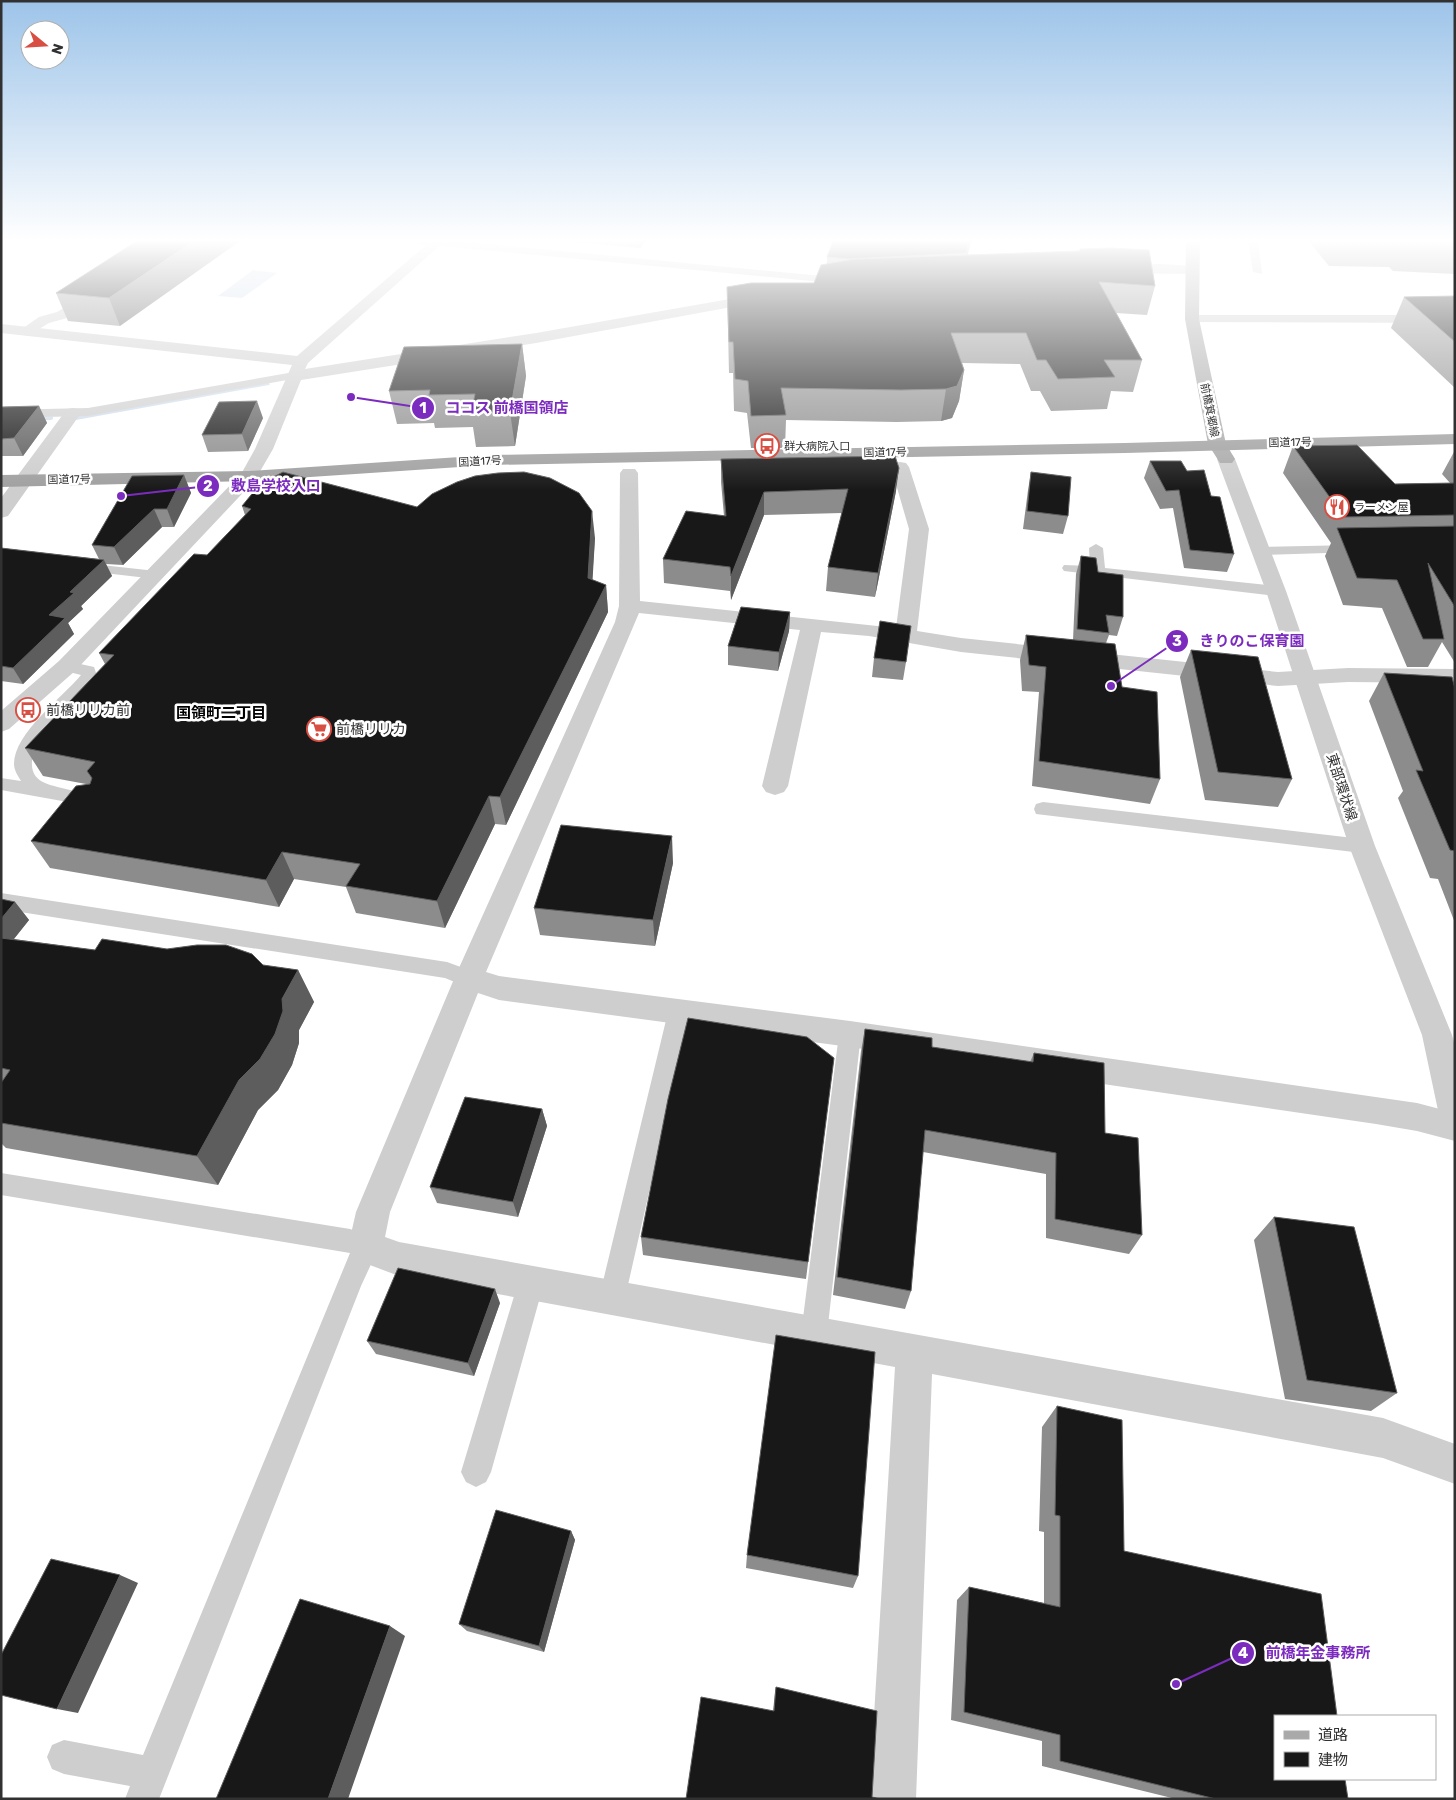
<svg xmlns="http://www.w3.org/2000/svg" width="1456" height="1800" font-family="Rubik,'Noto Sans JP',sans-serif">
	<rect width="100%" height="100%" fill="#fff"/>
	<path fill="#cedbea" d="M 253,270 L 277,273 L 242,298 L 218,296 Z"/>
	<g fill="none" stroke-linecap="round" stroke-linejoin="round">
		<path fill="#cedbea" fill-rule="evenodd" d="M 267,382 L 270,384 L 269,385 L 76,420 L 73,418 L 76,416 Z
			M 53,417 L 53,419 L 51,420 L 1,422 L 1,418 Z"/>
		<path fill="#cecece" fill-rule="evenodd" d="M 395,239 L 435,239 L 843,278 L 848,281 L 843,284 L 400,242 Z
			M 1248,239 L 1258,239 L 1262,274 L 1253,272 Z
			M 294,372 L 300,376 L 298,378 L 88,416 L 1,418 L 1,410 L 88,408 Z
			M 1096,544 L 1103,548 L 1105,568 L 1276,586 L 1284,591 L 1276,596 L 1064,571 L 1062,568 L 1064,565 L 1090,566 L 1089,548 Z
			M 1354,545 L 1359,546 L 1361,549 L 1359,552 L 1261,555 L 1254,551 L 1261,547 Z
			M 83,563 L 156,571 L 163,575 L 156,579 L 78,570 L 76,567 L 78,564 Z
			M 67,661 L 94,667 L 97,676 C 80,701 35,731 32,761 C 30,785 54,785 70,790 C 75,791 79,795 84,796 C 91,799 97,799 100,805 L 98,810 L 91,811 L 62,801 L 1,790 L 1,778 L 21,781 C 18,776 14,770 14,764 C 14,733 62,698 81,675 L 61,670 L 59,666 L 61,662 Z
			M 1043,802 L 1362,839 L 1369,841 L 1372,846 L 1369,851 L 1362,853 L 1036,814 L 1034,809 L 1036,804 Z
			M 1,893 L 447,962 L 477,973 L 480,979 L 477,985 L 469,988 L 445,978 L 1,909 Z
			M 679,1003 L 687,1006 L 690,1012 L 625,1298 L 621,1307 L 612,1311 L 603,1307 L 599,1298 L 668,1012 L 671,1006 Z
			M 850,1025 L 858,1027 L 861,1034 L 827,1334 L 823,1343 L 814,1347 L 805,1343 L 801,1334 L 839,1034 L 842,1027 Z
			M 1,1173 L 350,1229 L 375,1238 L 379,1247 L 361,1286 L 159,1799 L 125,1799 L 130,1786 L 64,1774 L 52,1769 L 47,1757 L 52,1745 L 64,1740 L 143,1755 L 350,1253 L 1,1195 Z
			M 531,1270 L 540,1274 L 544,1283 L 491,1472 L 486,1482 L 476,1487 L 466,1482 L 461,1472 L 518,1283 L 522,1274 Z"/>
		<path fill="#cecece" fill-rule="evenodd" d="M 96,289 L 103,293 L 101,296 L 67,318 L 49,323 L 27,336 L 19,331 L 39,317 L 57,312 Z"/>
		<path fill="#cecece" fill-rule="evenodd" d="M 433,239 L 447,239 L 308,363 L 305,369 L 536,333 L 764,293 L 771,297 L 764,301 L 536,343 L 301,380 L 273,449 L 255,480 L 243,480 L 240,476 L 255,449 L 292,365 L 1,333 L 1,324 L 297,356 Z
			M 1161,264 L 1192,266 L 1199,270 L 1192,274 L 1115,273 L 1108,269 L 1115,265 Z
			M 1192,315 L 1455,315 L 1455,323 L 1187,322 L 1185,319 L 1187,316 Z
			M 73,408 L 79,409 L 81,413 L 8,516 L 1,518 L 1,498 L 67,409 Z
			M 900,462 L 906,463 L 909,467 L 929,529 L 917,631 L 961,638 L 1278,672 L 1348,668 L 1455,669 L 1455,683 L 1348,682 L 1278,686 L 961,652 L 869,636 L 821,632 L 788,786 L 784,792 L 775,795 L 766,792 L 762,786 L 800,630 L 639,613 L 486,972 L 499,976 L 850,1021 L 1417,1103 L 1455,1113 L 1455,1141 L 1417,1131 L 1376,1124 L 850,1047 L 499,1000 L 478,993 L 390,1212 L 385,1237 L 399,1242 L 1383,1418 L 1455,1444 L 1455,1484 L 1383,1458 L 932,1374 L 916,1799 L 869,1799 L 895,1367 L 399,1276 L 354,1259 L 348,1247 L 356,1212 L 454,979 L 615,622 L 619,606 L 620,473 L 623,469 L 635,469 L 638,473 L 640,601 L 896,628 L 909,529 L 891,467 L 894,463 Z"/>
		<path fill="#cecece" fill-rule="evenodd" d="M 1226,454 L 1232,455 L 1235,459 L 1286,591 L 1375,846 L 1452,1035 L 1455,1046 L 1455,1129 L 1444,1125 L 1439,1115 L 1422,1035 L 1349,846 L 1266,591 L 1217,459 L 1220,455 Z
			M 249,471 L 255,472 L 258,476 L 255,480 L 75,671 L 9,729 L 1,732 L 1,711 L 59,661 L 243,472 Z"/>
		<path fill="#a9a9a9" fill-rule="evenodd" d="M 1186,239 L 1200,239 L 1199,319 L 1226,444 L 1235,459 L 1232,463 L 1220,463 L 1208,444 L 1185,319 Z"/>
		<path fill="#a0a0a0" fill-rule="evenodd" d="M 1455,434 L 1455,444 L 1125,453 L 490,465 L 249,481 L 1,487 L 1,475 L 249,471 L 490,455 L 1125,443 Z"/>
	</g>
	<path fill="#8c8c8c" d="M 140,239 L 120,326 L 68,321 L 56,293 Z
		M 546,239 L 647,239 L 640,248 Z
		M 972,239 L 967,255 L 1079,251 L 1080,249 L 1155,286 L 1147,315 L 1116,313 L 1142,360 L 1133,392 L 1111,391 L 1107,409 L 1051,411 L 1040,391 L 1031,391 L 1020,364 L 962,363 L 964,370 L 959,401 L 952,418 L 941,421 L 897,422 L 786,420 L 785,448 L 751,448 L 747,413 L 734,411 L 733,373 L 729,373 L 727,287 L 814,283 L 827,264 L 827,257 Z
		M 1307,239 L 1455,239 L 1455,274 L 1393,271 L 1389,267 L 1329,266 Z
		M 1455,296 L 1455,388 L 1391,328 L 1404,297 Z
		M 522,344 L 526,376 L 515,446 L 476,447 L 473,427 L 435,428 L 434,423 L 397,424 L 389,391 Z
		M 39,406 L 47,423 L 23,456 L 1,456 L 1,407 Z
		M 263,418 L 248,451 L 208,452 L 202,435 Z
		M 1293,446 L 1395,484 L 1450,483 L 1442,474 L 1455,450 L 1455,663 L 1442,642 L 1428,667 L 1407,667 L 1382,608 L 1343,605 L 1325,556 L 1331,543 L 1283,473 Z
		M 721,459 L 896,491 L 875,597 L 826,591 L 828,567 L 842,513 L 764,515 L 731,600 L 730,591 L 664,583 L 663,559 L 724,516 L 721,482 Z
		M 1150,461 L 1187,471 L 1234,554 L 1227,572 L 1184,568 L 1173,508 L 1160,509 L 1144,478 Z
		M 1031,472 L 1068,516 L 1063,534 L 1023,529 L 1028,490 Z
		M 184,475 L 191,493 L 174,527 L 162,527 L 123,565 L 106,564 L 112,576 L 81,606 L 83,609 L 68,623 L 74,634 L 23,684 L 1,681 L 1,548 L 99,559 L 92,545 Z
		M 242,506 L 417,507 L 595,538 L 592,580 L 606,585 L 608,612 L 506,825 L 495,824 L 445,928 L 356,913 L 346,887 L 294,879 L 279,907 L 50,868 L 31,841 L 86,784 L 43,776 L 25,748 L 105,664 L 99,653 L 207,555 L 245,515 Z
		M 1081,556 L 1098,572 L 1123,617 L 1117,636 L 1109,635 L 1106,643 L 1122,687 L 1160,779 L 1150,804 L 1032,786 L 1039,692 L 1022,691 L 1020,660 L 1026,635 L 1073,640 L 1076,574 Z
		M 790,612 L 789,631 L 778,671 L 728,665 L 728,646 Z
		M 1191,650 L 1292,779 L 1278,807 L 1205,800 L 1180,677 Z
		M 874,658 L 906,662 L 903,680 L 872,677 Z
		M 1384,673 L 1455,689 L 1455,923 L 1438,879 L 1430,878 L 1398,798 L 1403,791 L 1369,701 Z
		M 673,863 L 655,946 L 540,935 L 534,908 Z
		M 1,899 L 15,902 L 29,920 L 14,939 L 95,950 L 263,965 L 298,970 L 314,1002 L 299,1030 L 299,1043 L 292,1065 L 278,1090 L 258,1110 L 218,1185 L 6,1148 L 1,1143 Z
		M 865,1029 L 932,1047 L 1030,1062 L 1034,1053 L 1105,1133 L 1142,1235 L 1129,1254 L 1046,1238 L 1046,1174 L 923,1152 L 911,1291 L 905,1309 L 833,1295 L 861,1051 Z
		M 834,1058 L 806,1279 L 643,1255 L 641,1237 Z
		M 542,1109 L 547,1126 L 518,1217 L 437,1203 L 430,1187 Z
		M 1274,1217 L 1397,1393 L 1371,1411 L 1285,1399 L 1254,1240 Z
		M 500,1303 L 474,1376 L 376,1354 L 367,1341 Z
		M 1057,1406 L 1124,1551 L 1348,1799 L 1176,1799 L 1042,1766 L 1042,1741 L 951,1720 L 957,1600 L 969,1587 L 1044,1603 L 1044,1532 L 1039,1531 L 1042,1427 Z
		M 571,1531 L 575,1540 L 544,1652 L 467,1631 L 459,1624 Z
		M 747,1555 L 858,1576 L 853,1588 L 746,1568 Z
		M 776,1687 L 872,1797 L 686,1799 L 773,1711 L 775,1692 Z"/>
	<path fill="#5d5d5d" d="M 197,239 L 243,239 L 120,326 L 109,298 Z
		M 639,239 L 647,239 L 640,248 Z
		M 969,239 L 972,239 L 963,271 L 966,253 Z
		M 522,344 L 526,376 L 515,446 L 510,412 Z
		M 964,370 L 959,401 L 952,418 L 941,421 L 946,389 Z
		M 257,401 L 263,418 L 248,451 L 242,434 Z
		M 39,406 L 47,423 L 23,456 L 14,438 Z
		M 899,468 L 896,491 L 875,597 L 878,573 Z
		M 184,475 L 191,493 L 174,527 L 167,509 Z
		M 764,492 L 764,515 L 731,600 L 731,576 Z
		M 154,509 L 162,527 L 123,565 L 114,547 Z
		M 592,511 L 595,538 L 591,606 L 588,578 Z
		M 104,560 L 112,576 L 81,606 L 83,609 L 68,623 L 74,634 L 23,684 L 13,668 L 49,615 L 70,592 Z
		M 606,585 L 608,612 L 506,825 L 500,797 Z
		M 790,612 L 789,631 L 778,671 L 779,652 Z
		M 489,796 L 495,824 L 445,928 L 437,901 Z
		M 672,836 L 673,863 L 655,946 L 653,920 Z
		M 282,852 L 294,879 L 279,907 L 266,880 Z
		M 15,902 L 29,920 L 1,955 L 1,919 Z
		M 298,970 L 314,1002 L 299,1030 L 299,1043 L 292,1065 L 278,1090 L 258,1110 L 218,1185 L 197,1156 Z
		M 542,1109 L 547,1126 L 518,1217 L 513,1202 Z
		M 495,1289 L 500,1303 L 474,1376 L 468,1363 Z
		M 571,1531 L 575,1540 L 544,1652 L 539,1646 Z
		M 120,1575 L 138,1583 L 78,1713 L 57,1709 Z
		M 390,1626 L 405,1636 L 348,1799 L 328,1799 Z"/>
	<path fill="#181818" stroke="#5d5d5d" d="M 140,239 L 197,239 L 109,298 L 56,293 Z
		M 834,239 L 969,239 L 966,253 L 850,259 L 827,257 Z
		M 1111,248 L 1149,250 L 1155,286 L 1099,282 L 1142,360 L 1104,360 L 1115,377 L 1058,379 L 1046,360 L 1037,360 L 1026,333 L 951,333 L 964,370 L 957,386 L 946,389 L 901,390 L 781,388 L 786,415 L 751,416 L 748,381 L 735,379 L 733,342 L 729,342 L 727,287 L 751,283 L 814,283 L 821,265 L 854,259 L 1080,251 L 1080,249 Z
		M 1455,296 L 1455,342 L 1404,297 Z
		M 522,344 L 510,412 L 471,413 L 475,394 L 429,395 L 430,390 L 389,391 L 404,347 Z
		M 257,401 L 242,434 L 202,435 L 219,402 Z
		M 39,406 L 14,438 L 1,439 L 1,407 Z
		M 1357,445 L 1395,484 L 1455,483 L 1455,515 L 1344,517 L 1293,446 Z
		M 895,456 L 899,468 L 878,573 L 828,567 L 848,489 L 764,492 L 731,576 L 730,567 L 663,559 L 686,511 L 726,516 L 721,459 Z
		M 1150,461 L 1181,461 L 1187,471 L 1204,470 L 1211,496 L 1220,497 L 1234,554 L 1190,550 L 1179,490 L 1166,491 Z
		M 283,472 L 417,507 L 432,494 L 457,482 L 475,476 L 498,473 L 524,472 L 550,478 L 579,493 L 592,511 L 588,578 L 606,585 L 500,797 L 489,796 L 437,901 L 346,886 L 360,864 L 282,852 L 266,880 L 31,841 L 76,786 L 90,784 L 92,778 L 87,771 L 95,762 L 25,748 L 114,655 L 99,653 L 194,554 L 207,555 L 251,509 L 242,506 L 260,484 Z
		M 1031,472 L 1071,477 L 1068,516 L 1027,511 Z
		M 184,475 L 167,509 L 154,509 L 114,547 L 92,545 L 132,476 Z
		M 1455,526 L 1455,607 L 1428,563 L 1444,639 L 1423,639 L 1397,580 L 1357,578 L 1337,528 Z
		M 1,548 L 104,560 L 70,592 L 74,593 L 49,615 L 65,618 L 13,668 L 1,666 Z
		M 1081,556 L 1096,558 L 1098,572 L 1123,575 L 1123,617 L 1106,615 L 1109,633 L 1077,629 Z
		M 741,607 L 790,612 L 779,652 L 728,646 Z
		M 880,621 L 911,626 L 906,662 L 874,658 Z
		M 1026,635 L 1115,644 L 1122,687 L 1157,692 L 1160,779 L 1039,761 L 1046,667 L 1029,665 Z
		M 1191,650 L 1258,657 L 1292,779 L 1218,772 Z
		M 1384,673 L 1452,677 L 1455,689 L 1455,851 L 1450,850 L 1416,770 L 1423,771 Z
		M 561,825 L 672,836 L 653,920 L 534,908 Z
		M 1,899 L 15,902 L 1,919 Z
		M 1,938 L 95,950 L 102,939 L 167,949 L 197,945 L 226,945 L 252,954 L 263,965 L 298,970 L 282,999 L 283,1011 L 275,1034 L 260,1059 L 239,1080 L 197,1156 L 1,1123 L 1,1083 L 10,1070 L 1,1068 Z
		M 688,1018 L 807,1037 L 834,1058 L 808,1262 L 641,1237 L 668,1099 Z
		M 865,1029 L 932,1038 L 932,1047 L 1033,1062 L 1034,1053 L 1104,1063 L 1105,1133 L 1138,1138 L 1142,1235 L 1055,1219 L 1056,1153 L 925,1130 L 911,1291 L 837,1277 Z
		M 465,1097 L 542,1109 L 513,1202 L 430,1187 Z
		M 1274,1217 L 1354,1227 L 1397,1393 L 1307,1380 Z
		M 398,1268 L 495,1289 L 468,1363 L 367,1341 Z
		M 776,1335 L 875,1352 L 858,1576 L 747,1555 Z
		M 1057,1406 L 1122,1420 L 1124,1551 L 1321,1594 L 1337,1716 L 1275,1716 L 1275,1779 L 1345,1779 L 1348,1799 L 1216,1799 L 1060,1761 L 1060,1735 L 964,1712 L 969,1587 L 1060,1607 L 1060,1516 L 1055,1515 Z
		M 496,1510 L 571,1531 L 539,1646 L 459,1624 Z
		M 51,1559 L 120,1575 L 57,1709 L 1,1695 L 1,1655 Z
		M 300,1599 L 390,1626 L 328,1799 L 216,1799 Z
		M 776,1687 L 877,1711 L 872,1797 L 880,1799 L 686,1799 L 701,1697 L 774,1711 Z"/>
	<linearGradient id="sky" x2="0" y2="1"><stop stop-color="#9dc4e9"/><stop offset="0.49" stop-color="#fff"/><stop offset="1" stop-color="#fff" stop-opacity="0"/></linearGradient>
	<rect width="1456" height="491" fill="url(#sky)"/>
	<defs>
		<symbol id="bus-ring" viewBox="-11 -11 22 22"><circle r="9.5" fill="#fff" stroke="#d94e42" stroke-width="1.5"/><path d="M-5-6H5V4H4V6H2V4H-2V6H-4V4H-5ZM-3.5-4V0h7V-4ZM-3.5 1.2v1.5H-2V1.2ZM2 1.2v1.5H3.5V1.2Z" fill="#d94e42"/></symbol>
		<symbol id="restaurant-ring" viewBox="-11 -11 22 22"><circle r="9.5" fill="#fff" stroke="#d94e42" stroke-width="1.5"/><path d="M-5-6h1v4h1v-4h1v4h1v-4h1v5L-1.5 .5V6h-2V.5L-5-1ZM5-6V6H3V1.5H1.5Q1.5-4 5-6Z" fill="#d94e42"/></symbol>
		<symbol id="supermarket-ring" viewBox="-11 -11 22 22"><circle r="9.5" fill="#fff" stroke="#d94e42" stroke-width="1.5"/><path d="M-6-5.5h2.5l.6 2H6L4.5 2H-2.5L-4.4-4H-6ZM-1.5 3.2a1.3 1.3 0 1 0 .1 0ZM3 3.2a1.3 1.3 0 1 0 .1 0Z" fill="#d94e42"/></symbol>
	</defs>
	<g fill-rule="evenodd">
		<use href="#bus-ring" x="753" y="432" width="28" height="28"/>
		<use href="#restaurant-ring" x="1323" y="493" width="28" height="28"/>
		<use href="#bus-ring" x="14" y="696" width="28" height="28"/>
		<use href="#supermarket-ring" x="305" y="715" width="28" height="28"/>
	</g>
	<g text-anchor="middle" stroke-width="5" stroke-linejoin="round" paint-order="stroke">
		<g font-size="11" fill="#313131" stroke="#fff">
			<text transform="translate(1210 410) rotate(79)" y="4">前橋箕郷線</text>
			<text transform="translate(1290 442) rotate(-1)" y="4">国道17号</text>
			<text transform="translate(885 452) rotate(-1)" y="4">国道17号</text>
			<text transform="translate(480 461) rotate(-3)" y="4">国道17号</text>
			<text transform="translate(69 479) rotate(-1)" y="4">国道17号</text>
		</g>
		<g font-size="11" fill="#313131" stroke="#fff" text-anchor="start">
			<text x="784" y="450">群大病院入口</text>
			<text x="1354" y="511">ラーメン屋</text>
		</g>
		<g font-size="14" fill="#313131" stroke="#fff" text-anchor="start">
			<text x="46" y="715">前橋リリカ前</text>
			<text x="336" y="734">前橋リリカ</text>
		</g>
		<g font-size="14" fill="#313131" stroke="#fff">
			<text transform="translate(1342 787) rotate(72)" y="5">東部環状線</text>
		</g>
		<g font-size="15" font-weight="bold" fill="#000" stroke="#fff">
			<text x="221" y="718">国領町二丁目</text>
		</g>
	</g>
	<path fill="none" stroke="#7b2cbf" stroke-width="2" d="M351 397L423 408M121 496L208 486M1111 686L1177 641M1176 1684L1243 1653"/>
	<g fill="#7b2cbf" stroke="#fff" stroke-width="2">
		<circle cx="351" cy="397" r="5"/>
		<circle cx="121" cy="496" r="5"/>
		<circle cx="1111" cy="686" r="5"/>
		<circle cx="1176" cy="1684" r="5"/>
		<circle cx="423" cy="408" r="12"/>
		<circle cx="208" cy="486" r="12"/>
		<circle cx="1177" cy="641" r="12"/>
		<circle cx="1243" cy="1653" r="12"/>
	</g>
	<g font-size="15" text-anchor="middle" font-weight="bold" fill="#fff">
		<text x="423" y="413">1</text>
		<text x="208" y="491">2</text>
		<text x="1177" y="646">3</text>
		<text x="1243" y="1658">4</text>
	</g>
	<g font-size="15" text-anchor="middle" font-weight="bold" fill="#7b2cbf" stroke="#fff" stroke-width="5" stroke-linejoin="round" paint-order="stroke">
		<text x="507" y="413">ココス 前橋国領店</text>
		<text x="276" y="491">敷島学校入口</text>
		<text x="1252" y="646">きりのこ保育園</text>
		<text x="1318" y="1658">前橋年金事務所</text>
	</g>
	<rect width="1456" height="1800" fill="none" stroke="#313131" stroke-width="5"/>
	<rect x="1274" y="1715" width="162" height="65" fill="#ffffff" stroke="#adadad"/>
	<rect x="1284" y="1731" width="25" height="8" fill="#a9a9a9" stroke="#adadad"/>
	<text x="1318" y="1740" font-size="15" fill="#313131">道路</text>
	<rect x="1284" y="1752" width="25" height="15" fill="#181818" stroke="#adadad"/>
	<text x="1318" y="1765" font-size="15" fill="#313131">建物</text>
	<g transform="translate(45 45) rotate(108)"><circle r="24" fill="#ffffff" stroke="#adadad"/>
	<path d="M0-4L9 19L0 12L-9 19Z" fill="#d94e42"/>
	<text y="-8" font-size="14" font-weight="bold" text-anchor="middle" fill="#313131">N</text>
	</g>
</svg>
